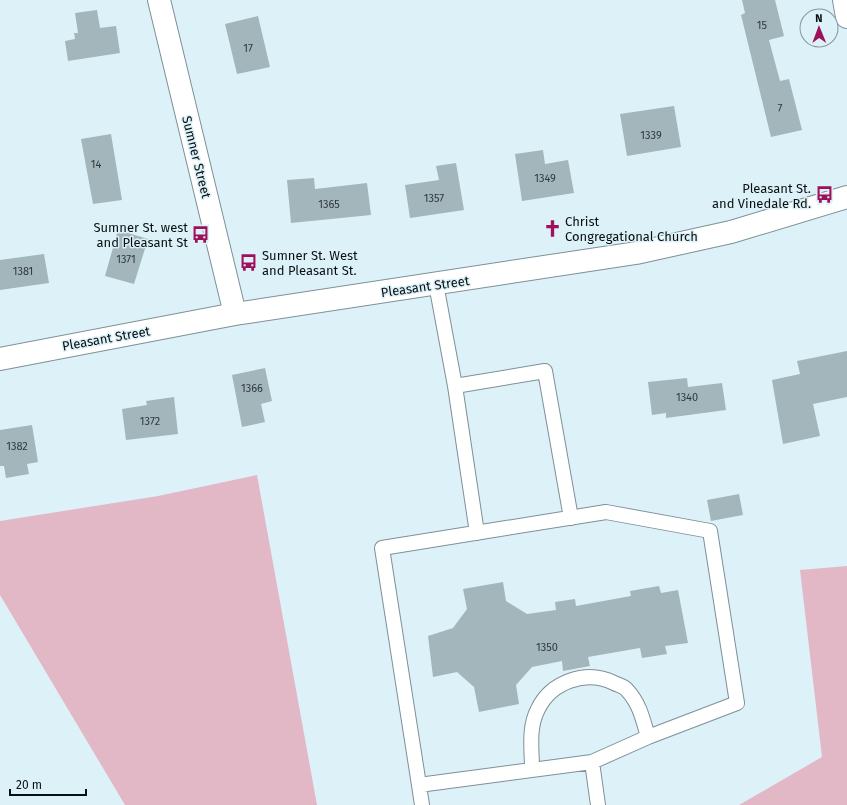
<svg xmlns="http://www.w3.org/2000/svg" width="847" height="805" font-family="'Fira Sans',sans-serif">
	<rect width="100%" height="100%" fill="#ddf1f8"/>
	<path fill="#e3b8c6" d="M 257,475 L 317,805 L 125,805 L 0,595 L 0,521 L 158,496 Z
		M 847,566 L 847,805 L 739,805 L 822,757 L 800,570 Z"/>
	<path fill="#a3b6bc" d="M 742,0 L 775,0 L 784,36 L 769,40 L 780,81 L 789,79 L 802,130 L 771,137 L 741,15 L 745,13 Z
		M 97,10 L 100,28 L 116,26 L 120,53 L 68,61 L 65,41 L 75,39 L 74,33 L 78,33 L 75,13 Z
		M 258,16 L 270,67 L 237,74 L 225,24 Z
		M 674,106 L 681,147 L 627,156 L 620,114 Z
		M 111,134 L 122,200 L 93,204 L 81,139 Z
		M 543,150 L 545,164 L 568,160 L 574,193 L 522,201 L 515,154 Z
		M 456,163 L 464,210 L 410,218 L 405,185 L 439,180 L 436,166 Z
		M 314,178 L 315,189 L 367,183 L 371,215 L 291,223 L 287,180 Z
		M 118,230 L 148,239 L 134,284 L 105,276 Z
		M 44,254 L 49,283 L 0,290 L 0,260 Z
		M 847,351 L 847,397 L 813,404 L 820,436 L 783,444 L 772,380 L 800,374 L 797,361 Z
		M 265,368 L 272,401 L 261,404 L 265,422 L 242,427 L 232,375 Z
		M 687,378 L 688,387 L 722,383 L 726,410 L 666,418 L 666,413 L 652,415 L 648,382 Z
		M 174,397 L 178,434 L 126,440 L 122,409 L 147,405 L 146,401 Z
		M 32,425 L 38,462 L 27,464 L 29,474 L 6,478 L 4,466 L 0,466 L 0,430 Z
		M 739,494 L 743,515 L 711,521 L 707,500 Z
		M 503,582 L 506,601 L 527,614 L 556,610 L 555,602 L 575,599 L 576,606 L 631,596 L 630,591 L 659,586 L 661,593 L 678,590 L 688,643 L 665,646 L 667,654 L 642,658 L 640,648 L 588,657 L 590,666 L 563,671 L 562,661 L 532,667 L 516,685 L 519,704 L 479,712 L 474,687 L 457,672 L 433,677 L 428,636 L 453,628 L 467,609 L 463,589 Z"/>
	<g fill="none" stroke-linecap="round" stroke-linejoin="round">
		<defs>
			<path id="lane" d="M 436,284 L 455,386
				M 606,512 L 710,531 L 737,703 L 648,737 L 592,762 L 419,785 L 382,548 Z
				M 477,533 L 455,386 L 545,371 L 571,518
				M 592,762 L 598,805
				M 532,769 C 532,749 528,728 538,709 C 551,682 586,669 614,683 C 618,685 624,686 627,690 C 640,704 643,720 648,737
				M 419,785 L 422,805"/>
			<path id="street" d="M 844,0 L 847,17"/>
			<path id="secondary" d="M 159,0 L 235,314
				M 0,359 L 235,314 L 636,253 L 731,232 L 847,197"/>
		</defs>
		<use href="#lane" stroke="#7e9096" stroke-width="16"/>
		<use href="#street" stroke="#7e9096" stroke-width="24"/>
		<use href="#secondary" stroke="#7e9096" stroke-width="24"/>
		<use href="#lane" stroke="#fff" stroke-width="14"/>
		<use href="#street" stroke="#fff" stroke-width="22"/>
		<use href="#secondary" stroke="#fff" stroke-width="22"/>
	</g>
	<defs>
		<symbol id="bus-bare" viewBox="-9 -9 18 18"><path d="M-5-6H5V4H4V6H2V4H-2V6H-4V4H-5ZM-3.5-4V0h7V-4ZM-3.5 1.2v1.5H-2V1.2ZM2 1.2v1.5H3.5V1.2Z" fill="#9f105b" stroke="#ddf1f8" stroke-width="2.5" paint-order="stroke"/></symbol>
		<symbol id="church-bare" viewBox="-9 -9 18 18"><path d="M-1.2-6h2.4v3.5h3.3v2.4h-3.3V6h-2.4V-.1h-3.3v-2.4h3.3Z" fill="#9f105b" stroke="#ddf1f8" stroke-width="2.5" paint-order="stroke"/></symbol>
	</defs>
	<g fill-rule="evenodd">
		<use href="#bus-bare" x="812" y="182" width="25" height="25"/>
		<use href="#church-bare" x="540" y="216" width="25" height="25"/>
		<use href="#bus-bare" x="188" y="222" width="25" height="25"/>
		<use href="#bus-bare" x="236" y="250" width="25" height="25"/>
	</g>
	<g text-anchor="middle" stroke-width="3" stroke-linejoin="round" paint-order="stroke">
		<g font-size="11" fill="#303a3c">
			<text x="762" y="29">15</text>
			<text x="248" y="52">17</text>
			<text x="780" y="112">7</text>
			<text x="651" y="139">1339</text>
			<text x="96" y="168">14</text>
			<text x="545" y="182">1349</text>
			<text x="434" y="202">1357</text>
			<text x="329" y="208">1365</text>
			<text x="126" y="263">1371</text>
			<text x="23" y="275">1381</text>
			<text x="252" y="392">1366</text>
			<text x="687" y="401">1340</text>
			<text x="150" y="425">1372</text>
			<text x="17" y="450">1382</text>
			<text x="547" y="651">1350</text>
		</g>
		<g font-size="13" fill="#091012" stroke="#ddf1f8">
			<text transform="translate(197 157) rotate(76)" y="5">Sumner Street</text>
			<text transform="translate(425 286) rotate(-8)" y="5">Pleasant Street</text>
			<text transform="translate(106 338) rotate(-10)" y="5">Pleasant Street</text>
		</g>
		<g font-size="13" fill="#091012" stroke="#ddf1f8" text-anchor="end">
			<text x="811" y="193">Pleasant St.<tspan x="811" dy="15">and Vinedale Rd.</tspan></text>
			<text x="565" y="226" text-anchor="start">Christ<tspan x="565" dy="15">Congregational Church</tspan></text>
			<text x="188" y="232">Sumner St. west<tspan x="188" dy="15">and Pleasant St</tspan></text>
			<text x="262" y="260" text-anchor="start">Sumner St. West<tspan x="262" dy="15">and Pleasant St.</tspan></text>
		</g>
	</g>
	<g transform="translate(819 28) rotate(359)"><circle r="19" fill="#ddf1f8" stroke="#88979c"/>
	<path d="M0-3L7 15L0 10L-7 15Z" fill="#9f105b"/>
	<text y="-6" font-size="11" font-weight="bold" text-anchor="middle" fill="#091012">N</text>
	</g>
	<path d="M10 789v6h76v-6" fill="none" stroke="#091012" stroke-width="2"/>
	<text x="16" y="789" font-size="12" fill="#091012" stroke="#ddf1f8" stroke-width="3" paint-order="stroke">20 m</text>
</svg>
